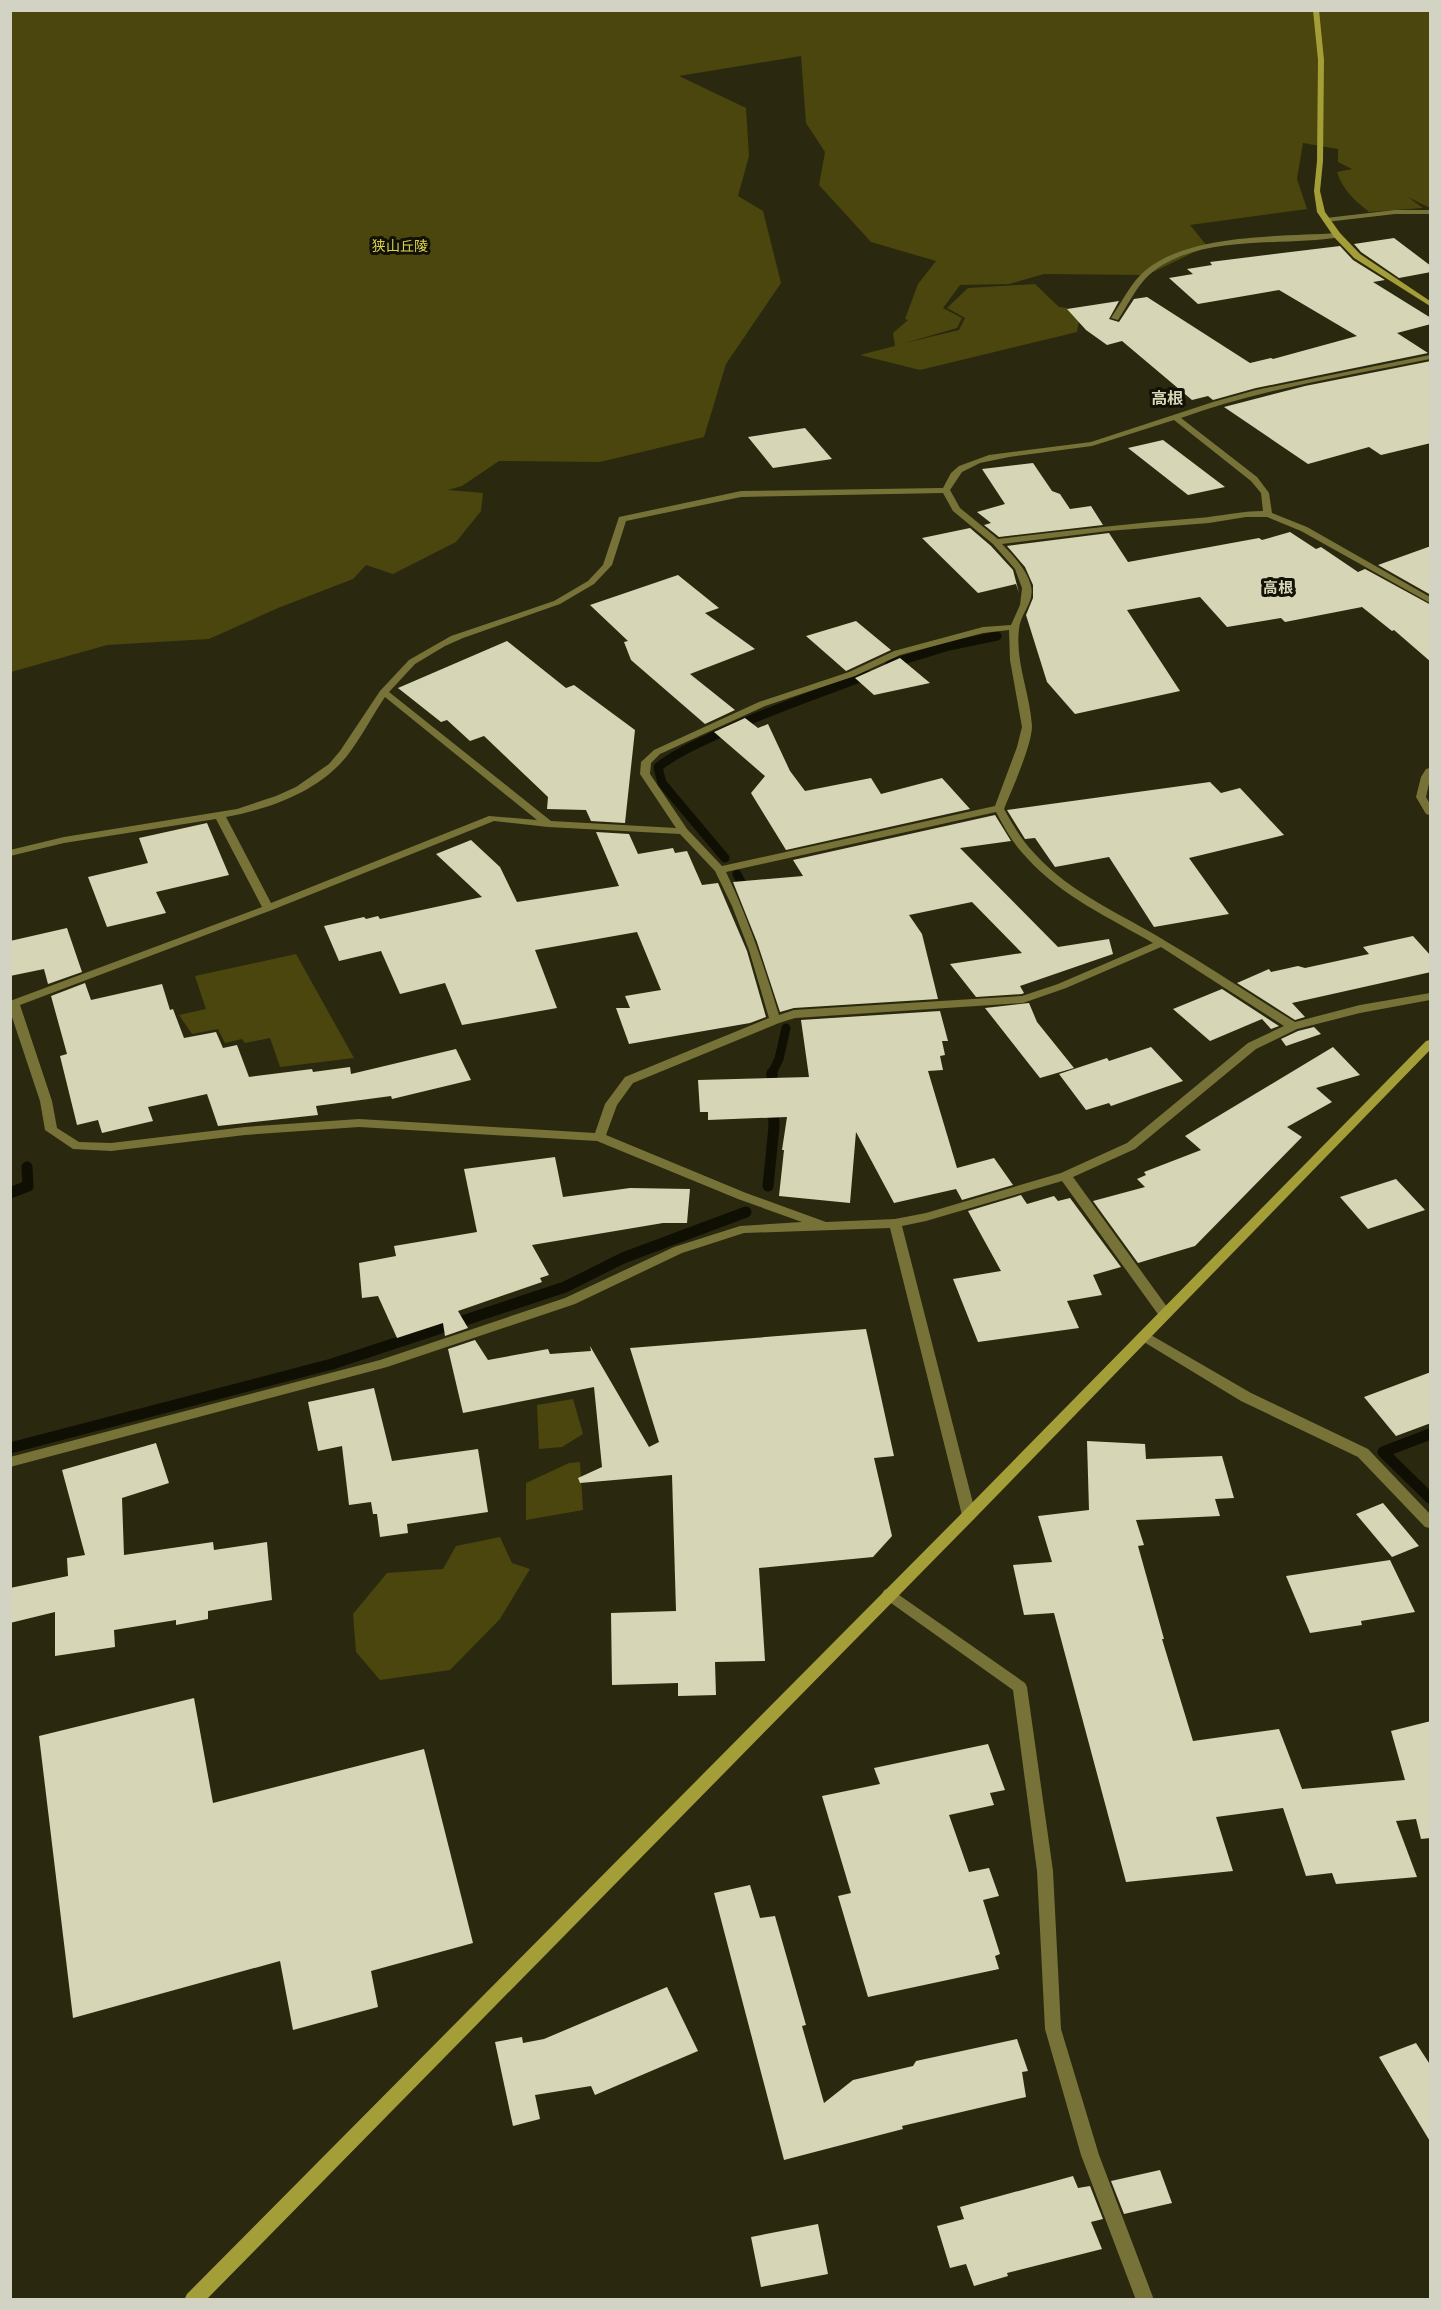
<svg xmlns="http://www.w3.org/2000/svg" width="1441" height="2310" font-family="'Exo 2','Noto Sans JP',sans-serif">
	<rect width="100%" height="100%" fill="#2a290f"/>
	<path fill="#4a460e" d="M 11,11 L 1430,11 L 1430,208 L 1408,197 L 1423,208 L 1369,212 C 1354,200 1343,190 1337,172 L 1352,169 L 1338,162 L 1338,149 L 1303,143 L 1297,179 L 1307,209 L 1190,225 L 1207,246 L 1147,275 L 1044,274 L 1009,284 L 960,285 L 943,308 L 962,318 L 957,328 L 905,343 L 959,330 L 965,318 L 947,308 L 968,288 L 1035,284 L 1059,307 L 1067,308 L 1079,321 L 1077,332 L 920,370 L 860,355 L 895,346 L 893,333 L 908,320 L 905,319 L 918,284 L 936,261 L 871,242 L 819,185 L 825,152 L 806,123 L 801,56 L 679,76 L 746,108 L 749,156 L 738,196 L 763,211 L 781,283 L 726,364 L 704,437 L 600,462 L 499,461 L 462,486 L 448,490 L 483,493 L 481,511 L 456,542 L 393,574 L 366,565 L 353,579 L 278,608 L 209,639 L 107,645 L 11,672 Z
		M 296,954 L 354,1058 L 280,1067 L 270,1038 L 245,1043 L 242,1039 L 225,1043 L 218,1029 L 192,1034 L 179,1015 L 206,1009 L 195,976 Z
		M 573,1399 L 583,1434 L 562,1447 L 539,1449 L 537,1405 Z
		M 580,1462 L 583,1510 L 526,1520 L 526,1483 L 569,1463 Z
		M 500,1537 L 512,1563 L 530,1569 L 500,1619 L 450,1670 L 380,1680 L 356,1652 L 353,1614 L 387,1573 L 443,1569 L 456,1546 Z"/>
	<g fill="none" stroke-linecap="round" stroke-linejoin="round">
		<path stroke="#100f04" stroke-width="9" d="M 890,664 L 949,646 L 997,636
			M 725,858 L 662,783 L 658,767 C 680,750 706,740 731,728 C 776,708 822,692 868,675
			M 737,874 L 746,892
			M 771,1075 L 779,1059 L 786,1028"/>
		<path stroke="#100f04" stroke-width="11" d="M 768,1186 L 774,1127 L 772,1073
			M 10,1193 L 28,1186 L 27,1167
			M 1430,1434 L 1383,1452 L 1430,1498
			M 10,1448 L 332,1364 L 565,1287 L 623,1258 L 746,1212"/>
	</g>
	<path fill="#d6d5b5" d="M 1394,238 L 1431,266 L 1431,272 L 1399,278 L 1361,252 L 1354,244 Z
		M 1340,246 L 1353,260 L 1385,280 L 1373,282 L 1431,318 L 1431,324 L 1397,333 L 1428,353 L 1256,388 L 1213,400 L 1208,396 L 1192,400 L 1122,341 L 1107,345 L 1086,330 L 1067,309 L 1119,301 L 1109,319 L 1119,322 L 1134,299 L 1147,297 L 1250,363 L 1271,358 L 1273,359 L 1357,336 L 1279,290 L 1198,304 L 1169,278 L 1193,274 L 1187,269 L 1212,265 L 1210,262 Z
		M 1431,361 L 1431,443 L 1381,455 L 1369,447 L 1308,464 L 1224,407 L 1305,386 Z
		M 805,428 L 832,459 L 773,468 L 748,437 Z
		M 1163,440 L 1225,487 L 1188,495 L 1128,448 Z
		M 1033,463 L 1052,491 L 1060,494 L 1070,509 L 1091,506 L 1103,525 L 999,537 L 984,525 L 991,523 L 977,512 L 1005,504 L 982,469 Z
		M 970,528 L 991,546 L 1013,570 L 1019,593 L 1016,584 L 978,593 L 922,538 Z
		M 1290,532 L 1316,549 L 1321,547 L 1358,572 L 1365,569 L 1431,605 L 1431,662 L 1394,630 L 1392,631 L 1362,607 L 1285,622 L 1281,618 L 1227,627 L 1200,597 L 1127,610 L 1180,691 L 1075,714 L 1047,682 L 1026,615 L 1033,598 L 1033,585 L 1025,567 L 1007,546 L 1109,533 L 1128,562 L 1259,538 L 1262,540 Z
		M 1431,546 L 1431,595 L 1378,565 Z
		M 678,575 L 719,608 L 705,613 L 755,649 L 690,674 L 735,710 L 705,724 L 631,660 L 624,642 L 628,641 L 590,605 Z
		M 856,621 L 891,650 L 846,671 L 806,636 Z
		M 507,641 L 566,688 L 574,685 L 635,730 L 625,823 L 591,821 L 586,810 L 547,809 L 548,797 L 484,736 L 470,741 L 447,720 L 441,722 L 398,688 Z
		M 900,658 L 930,683 L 874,695 L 855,678 Z
		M 745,718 L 758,728 L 768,724 L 790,771 L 805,791 L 871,778 L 881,794 L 942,778 L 970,809 L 786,850 L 751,793 L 765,776 L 714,732 Z
		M 1210,782 L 1221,793 L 1240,788 L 1284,835 L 1189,858 L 1229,914 L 1154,927 L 1109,857 L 1055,867 L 1035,838 L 1025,839 L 1007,810 Z
		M 995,815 L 1011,841 L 960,848 L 1058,947 L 1109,939 L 1113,954 L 1020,986 L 1024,993 L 1022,994 L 976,997 L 950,964 L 1022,953 L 972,902 L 909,915 L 922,934 L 938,999 L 794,1008 L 780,1012 L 757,942 L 733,882 L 803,876 L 793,860 Z
		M 207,823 L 229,875 L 156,892 L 166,913 L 107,927 L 88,877 L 148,863 L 139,838 Z
		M 596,832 L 629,834 L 638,854 L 673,848 L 675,853 L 687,851 L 702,885 L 718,883 L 747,951 L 766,1017 L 750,1023 L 629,1044 L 616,1008 L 630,1008 L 625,996 L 661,990 L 637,932 L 535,950 L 557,1008 L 462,1025 L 445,983 L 400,994 L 381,951 L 339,961 L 324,926 L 364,917 L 366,919 L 378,916 L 380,919 L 482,897 L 436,854 L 471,840 L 500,867 L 517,902 L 619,886 Z
		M 67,928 L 82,972 L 48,984 L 44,969 L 10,976 L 10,941 Z
		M 1413,936 L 1431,956 L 1431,972 L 1292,1003 L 1305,1017 L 1295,1020 L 1237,983 L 1269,969 L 1271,972 L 1298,966 L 1305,968 L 1369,954 L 1363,947 Z
		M 85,983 L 91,1000 L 162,984 L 170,1010 L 173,1009 L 184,1038 L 216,1032 L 223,1048 L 237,1045 L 249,1077 L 312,1069 L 313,1072 L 350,1067 L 351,1074 L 456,1049 L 471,1080 L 392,1099 L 391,1096 L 316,1106 L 318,1115 L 218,1126 L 207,1094 L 148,1107 L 153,1121 L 102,1133 L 98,1120 L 77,1125 L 60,1056 L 67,1054 L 51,996 Z
		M 1222,989 L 1279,1026 L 1271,1029 L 1262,1019 L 1210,1041 L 1173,1009 Z
		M 1029,1003 L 1037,1022 L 1074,1068 L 1040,1078 L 985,1008 Z
		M 940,1011 L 948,1041 L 942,1041 L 945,1055 L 940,1056 L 943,1070 L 928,1071 L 957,1168 L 994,1158 L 1013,1185 L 962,1200 L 956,1189 L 894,1203 L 856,1132 L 850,1203 L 779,1196 L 784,1150 L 782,1150 L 787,1117 L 708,1120 L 708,1112 L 700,1112 L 698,1080 L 809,1077 L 801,1020 Z
		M 1314,1027 L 1321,1034 L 1286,1046 L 1281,1039 L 1298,1031 Z
		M 1151,1047 L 1183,1081 L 1111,1106 L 1109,1103 L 1086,1110 L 1059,1074 L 1107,1058 L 1109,1061 Z
		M 1333,1047 L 1360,1075 L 1316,1088 L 1332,1102 L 1287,1127 L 1302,1137 L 1195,1246 L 1138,1263 L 1093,1201 L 1145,1187 L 1137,1179 L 1146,1175 L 1144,1172 L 1201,1150 L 1185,1136 Z
		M 555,1157 L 563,1197 L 630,1188 L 690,1189 L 687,1223 L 663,1223 L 532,1245 L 549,1275 L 540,1278 L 542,1282 L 458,1311 L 468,1328 L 445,1336 L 443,1323 L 397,1338 L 378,1296 L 362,1298 L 359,1263 L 396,1256 L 394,1246 L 477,1232 L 464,1169 Z
		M 1396,1179 L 1425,1210 L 1368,1229 L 1340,1197 Z
		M 1021,1195 L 1027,1204 L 1054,1196 L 1058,1201 L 1070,1198 L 1121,1267 L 1093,1275 L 1102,1295 L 1067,1301 L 1079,1328 L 978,1342 L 953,1279 L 1001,1271 L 968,1211 Z
		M 866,1329 L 894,1456 L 874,1458 L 892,1536 L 873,1557 L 759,1568 L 765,1661 L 715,1662 L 716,1695 L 678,1696 L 678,1683 L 612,1685 L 611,1613 L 676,1611 L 672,1475 L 580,1483 L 578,1478 L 602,1467 L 594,1387 L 463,1413 L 448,1349 L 475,1340 L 488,1360 L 548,1349 L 550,1354 L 591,1351 L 590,1346 L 649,1447 L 659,1442 L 630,1348 Z
		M 1431,1372 L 1431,1423 L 1396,1436 L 1364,1397 Z
		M 374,1388 L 392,1461 L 478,1449 L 488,1512 L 407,1524 L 408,1533 L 380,1537 L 377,1514 L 373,1514 L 371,1502 L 349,1505 L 342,1446 L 318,1451 L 308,1402 Z
		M 1087,1441 L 1145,1444 L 1146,1459 L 1222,1456 L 1234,1498 L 1215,1499 L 1220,1516 L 1136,1520 L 1144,1545 L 1138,1546 L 1164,1639 L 1162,1639 L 1193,1741 L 1279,1729 L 1302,1789 L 1405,1780 L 1391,1731 L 1431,1721 L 1431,1838 L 1421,1839 L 1416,1819 L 1396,1821 L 1417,1877 L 1336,1884 L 1332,1873 L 1306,1876 L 1283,1808 L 1216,1817 L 1233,1871 L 1126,1882 L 1054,1613 L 1024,1615 L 1013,1565 L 1052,1562 L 1038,1516 L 1089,1510 Z
		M 156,1443 L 169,1483 L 122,1498 L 124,1555 L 213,1542 L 214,1550 L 267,1542 L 272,1600 L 208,1611 L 208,1619 L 176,1625 L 176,1620 L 114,1630 L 115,1647 L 55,1656 L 55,1612 L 10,1623 L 10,1588 L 68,1576 L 67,1558 L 85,1555 L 62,1470 Z
		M 1383,1503 L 1419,1546 L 1392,1557 L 1356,1514 Z
		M 1390,1560 L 1415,1612 L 1361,1621 L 1362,1625 L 1310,1633 L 1286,1576 Z
		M 194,1698 L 213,1803 L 424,1749 L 473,1943 L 371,1971 L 378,2007 L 293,2030 L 280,1961 L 73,2018 L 39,1736 Z
		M 988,1744 L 1005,1790 L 990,1793 L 994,1805 L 949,1815 L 969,1872 L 989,1868 L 999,1896 L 983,1900 L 1000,1954 L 995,1956 L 999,1969 L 868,1997 L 838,1896 L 851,1893 L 822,1796 L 880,1784 L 874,1768 Z
		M 750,1885 L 760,1918 L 775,1916 L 806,2025 L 802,2026 L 824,2103 L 853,2080 L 913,2066 L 916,2061 L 1017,2039 L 1028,2071 L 1022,2072 L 1026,2097 L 902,2126 L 903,2129 L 784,2160 L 714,1893 Z
		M 667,1987 L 698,2051 L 595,2095 L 591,2086 L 535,2095 L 540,2119 L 513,2126 L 495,2042 L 522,2037 L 523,2043 L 544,2039 Z
		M 1416,2043 L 1431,2066 L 1431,2143 L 1379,2057 Z
		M 1160,2170 L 1172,2203 L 1124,2214 L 1111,2181 Z
		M 1073,2176 L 1078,2188 L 1090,2186 L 1103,2219 L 1091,2222 L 1102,2249 L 1007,2273 L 1008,2276 L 974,2286 L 966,2264 L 950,2268 L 937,2226 L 964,2219 L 960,2207 Z
		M 818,2224 L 828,2274 L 761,2287 L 751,2237 Z"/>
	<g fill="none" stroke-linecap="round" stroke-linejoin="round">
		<path fill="#777338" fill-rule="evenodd" d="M 1395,210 L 1430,210 L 1430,214 L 1395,214 L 1326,222 L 1322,220 L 1326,218 Z
			M 1337,233 L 1341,235 L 1340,237 C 1282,247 1196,233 1149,275 C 1136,287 1128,305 1118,320 L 1111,318 C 1122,302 1131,282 1146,270 C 1191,233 1281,237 1337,233 Z
			M 1430,355 L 1430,359 C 1346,376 1262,389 1181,418 L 1257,477 L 1269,493 L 1272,513 L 1307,527 L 1430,597 L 1430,603 L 1301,531 L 1267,517 L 1246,517 L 1209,523 L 1108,531 L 1002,544 C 1014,557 1026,568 1031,586 C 1035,602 1020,614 1019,629 C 1015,662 1030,693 1032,726 C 1032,745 1012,789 1004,809 C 1013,825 1022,841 1035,854 C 1071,894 1122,914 1167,942 C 1210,967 1252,996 1295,1022 L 1360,1005 L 1430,993 L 1430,1000 L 1360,1013 L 1297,1029 L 1256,1049 L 1135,1149 L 1073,1177 L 1170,1311 L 1171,1314 L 1170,1317 L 1160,1317 L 1062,1181 L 926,1221 L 902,1226 L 976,1515 L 974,1519 L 969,1520 L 964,1519 L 962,1515 L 890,1228 L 744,1233 L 682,1253 L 575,1304 L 387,1367 L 10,1467 L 10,1457 L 380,1360 L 565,1298 L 674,1247 L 740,1226 L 802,1222 L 738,1199 L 597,1141 L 359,1127 L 245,1135 L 111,1151 L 73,1149 L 45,1130 L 40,1101 L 10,1011 L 10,1001 L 262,907 L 216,819 L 64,843 L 10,856 L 10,850 L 64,837 L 237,809 L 276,796 L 296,787 L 329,764 L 340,751 L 380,691 L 409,660 L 451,636 L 554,601 L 588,581 L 603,565 L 619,517 L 741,491 L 943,488 L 951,473 L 959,466 L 989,455 L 1091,442 L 1213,402 L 1256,390 ZM 1174,420 L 1251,481 L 1261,493 L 1263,511 C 1242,511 1221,516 1199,518 C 1132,523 1065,531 998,539 L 960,508 L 950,490 L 962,472 L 980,463 L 1009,457 L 1092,446 ZM 943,493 L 953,511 L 993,544 L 1015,569 L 1022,588 L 1020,605 L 1011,625 L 983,627 L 894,651 L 849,672 L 759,702 L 654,750 L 641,762 L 640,774 L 676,828 L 551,821 L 389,692 L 415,664 L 445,646 L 463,638 L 560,604 L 594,584 L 612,565 L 626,521 L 741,497 ZM 1009,630 L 1010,660 L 1022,727 L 1017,747 L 995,806 L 722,866 L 687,829 L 650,774 L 651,763 L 660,754 L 765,706 L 855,676 L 900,655 L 983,633 ZM 385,697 L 537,820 L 489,816 L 271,903 L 226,817 C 269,809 318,792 347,756 C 361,738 372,716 385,697 ZM 996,812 C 1005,829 1014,845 1027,858 C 1061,896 1110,918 1153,943 L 1058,984 L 1022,996 L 794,1010 L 779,1015 C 764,966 748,918 726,872 ZM 494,821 L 548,827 L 680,834 L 715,871 L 732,906 L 749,950 L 769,1018 L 625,1077 L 605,1104 L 595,1133 L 359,1119 L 245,1127 L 111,1143 L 79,1142 L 57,1128 L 52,1101 L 20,1005 L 272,910 ZM 1161,947 L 1284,1026 L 1248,1043 L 1127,1143 L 1061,1173 L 926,1213 L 895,1219 L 826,1222 L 746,1193 L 606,1135 L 617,1105 L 633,1083 L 779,1023 L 795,1018 L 1023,1003 L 1066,988 Z
			M 1430,768 L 1430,779 L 1426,797 L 1430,804 L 1430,815 L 1426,814 L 1416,797 L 1421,777 L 1426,769 Z
			M 1144,1331 L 1251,1393 L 1368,1449 L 1430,1514 L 1430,1528 L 1425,1527 L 1358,1457 L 1241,1401 L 1139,1339 L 1138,1336 L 1139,1333 Z
			M 889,1588 L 1025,1683 L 1027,1687 L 1053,1871 L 1061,2029 L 1099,2155 L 1154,2300 L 1136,2300 L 1081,2155 L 1045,2029 L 1037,1871 L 1013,1690 L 884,1598 L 882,1594 L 884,1590 Z"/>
		<path fill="#a49e38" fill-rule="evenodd" d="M 1313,10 L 1319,10 L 1324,60 L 1323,161 L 1320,191 L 1325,212 L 1340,233 L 1360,254 L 1430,301 L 1430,306 L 1354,258 L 1334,237 L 1317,212 L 1314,191 L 1317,161 L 1318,60 Z
			M 1430,1040 L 1430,1050 L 974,1519 L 206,2300 L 184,2300 L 187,2294 L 964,1511 L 1426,1041 Z"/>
	</g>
	<g text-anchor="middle" stroke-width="6" stroke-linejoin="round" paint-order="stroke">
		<g font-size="14" fill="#dbd34f" stroke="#121106">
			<text x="400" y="251">狭山丘陵</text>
		</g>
		<g font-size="15" font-weight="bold" fill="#d8d7b8" stroke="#121106">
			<text x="1278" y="593">高根</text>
		</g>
		<g font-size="16" font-weight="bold" fill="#d8d7b8" stroke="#121106">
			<text x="1167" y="404">高根</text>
		</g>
	</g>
	<rect width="1441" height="2310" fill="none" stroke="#d3d3c3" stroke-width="24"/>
</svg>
